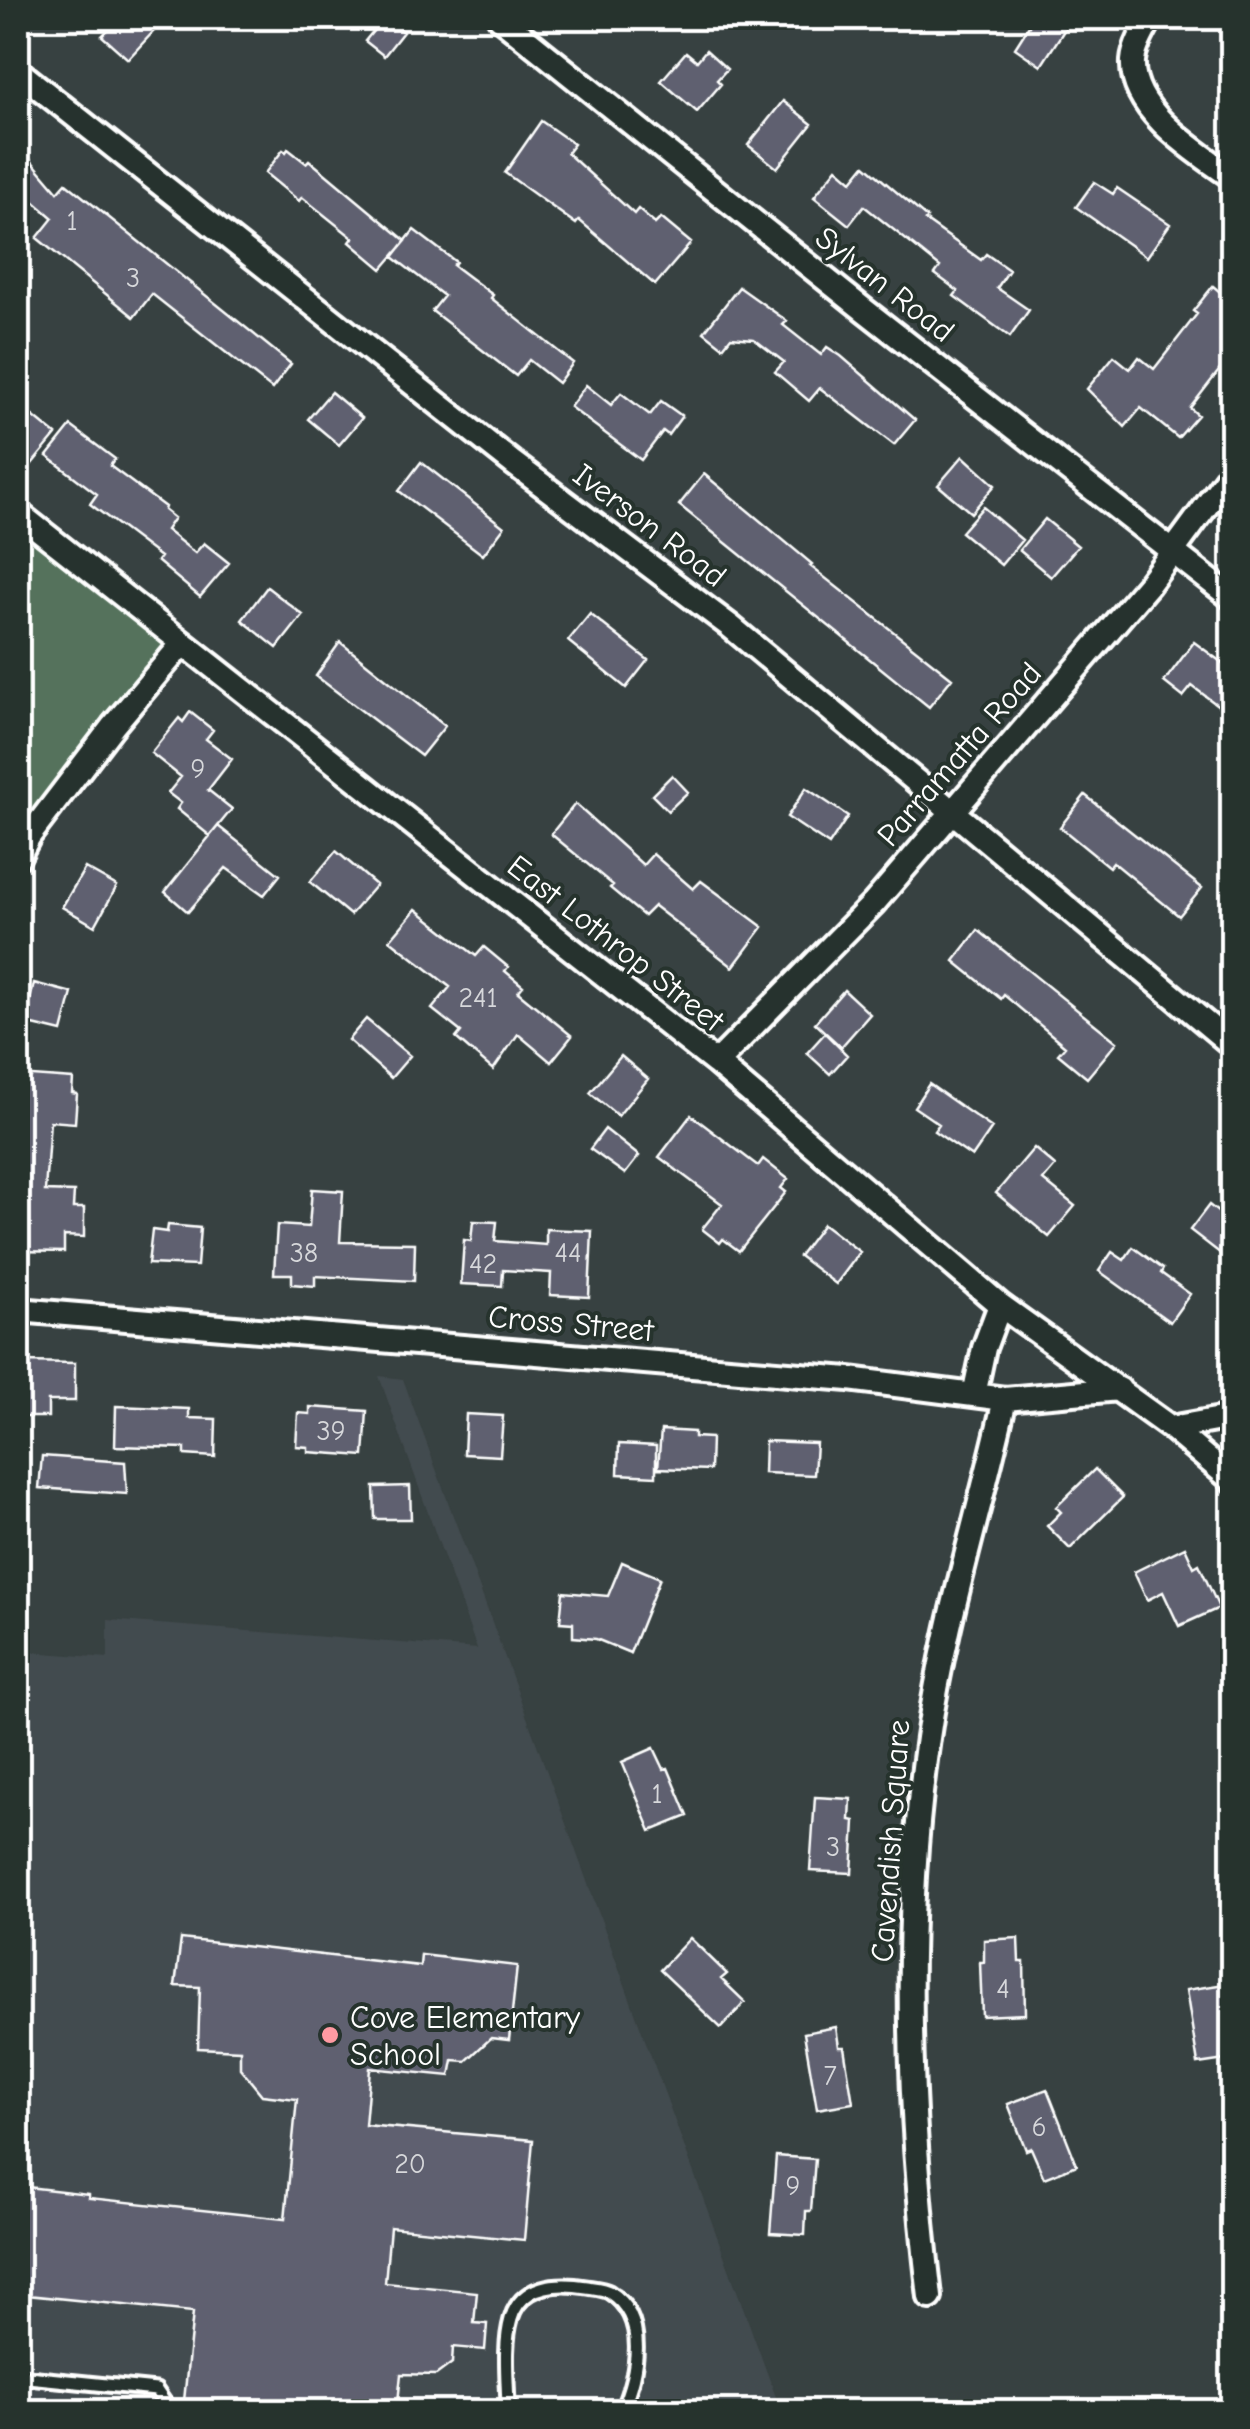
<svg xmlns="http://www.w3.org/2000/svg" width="1250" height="2429" font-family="'Comic Neue',sans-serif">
	<rect width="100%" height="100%" fill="#374141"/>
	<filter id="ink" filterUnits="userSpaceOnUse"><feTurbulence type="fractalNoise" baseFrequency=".01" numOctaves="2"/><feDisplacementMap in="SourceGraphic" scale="20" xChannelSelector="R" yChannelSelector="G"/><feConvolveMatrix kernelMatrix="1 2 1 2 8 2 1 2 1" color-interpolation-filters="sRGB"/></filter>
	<g filter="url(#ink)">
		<path fill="#434b4f" d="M 379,1376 L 403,1379 L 781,2411 L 18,2411 L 18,1651 L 108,1658 L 108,1620 L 477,1649 Z"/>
		<path fill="#54725b" stroke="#aab8ad" stroke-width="2.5" d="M 18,526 L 183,643 L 18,864 Z"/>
		<path fill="#5e616f" stroke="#fff" stroke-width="2.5" d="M 119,18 L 166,18 L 128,59 L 102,36 Z
			M 384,18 L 403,32 L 384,56 L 365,41 Z
			M 1034,18 L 1072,18 L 1041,66 L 1015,48 Z
			M 706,50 L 727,69 L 717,80 L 721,84 L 697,112 L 661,81 L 686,52 L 697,61 Z
			M 783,101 L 812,124 L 777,168 L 748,145 Z
			M 541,121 L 574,144 L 567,153 L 634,214 L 638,209 L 655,224 L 661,218 L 691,243 L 655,285 L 579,220 L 576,224 L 505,173 Z
			M 18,145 L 58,192 L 66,183 L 291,364 L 272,389 L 152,294 L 134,317 L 37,238 L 53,218 L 18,188 Z
			M 288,149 L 306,163 L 309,160 L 406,241 L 382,269 L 350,242 L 353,238 L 302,197 L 299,201 L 265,173 L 283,150 L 286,152 Z
			M 865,165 L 927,218 L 925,220 L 981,260 L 986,254 L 1009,270 L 997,288 L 1029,310 L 1010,337 L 954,296 L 958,291 L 935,274 L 940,267 L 864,206 L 849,225 L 814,197 L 837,168 L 852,181 Z
			M 1094,182 L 1113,194 L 1117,188 L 1170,224 L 1147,257 L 1076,207 Z
			M 414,230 L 456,262 L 453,265 L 493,295 L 491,298 L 573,363 L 558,383 L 529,360 L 516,376 L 432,311 L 444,296 L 393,257 Z
			M 1213,286 L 1232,302 L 1222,320 L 1232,327 L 1221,341 L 1232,350 L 1232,354 L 1190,408 L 1198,415 L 1178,438 L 1141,408 L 1125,427 L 1087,389 L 1114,356 L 1130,369 L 1139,357 L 1154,369 L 1197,314 L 1193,311 Z
			M 739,287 L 787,321 L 783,325 L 821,355 L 827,347 L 841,356 L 915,420 L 894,445 L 820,388 L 809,401 L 775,372 L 784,362 L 754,339 L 731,337 L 723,347 L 704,332 Z
			M 586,385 L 611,405 L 621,393 L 650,415 L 661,401 L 682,416 L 668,435 L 663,431 L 641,460 L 570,407 Z
			M 331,392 L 362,418 L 339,445 L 308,419 Z
			M 18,404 L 56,435 L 32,464 L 18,452 Z
			M 71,426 L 115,459 L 110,466 L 165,507 L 164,510 L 174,518 L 166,530 L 195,553 L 204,543 L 229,563 L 200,597 L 157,561 L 160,557 L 90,504 L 97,494 L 47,456 Z
			M 963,456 L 995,485 L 971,513 L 938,485 Z
			M 421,462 L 504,527 L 483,555 L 399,491 Z
			M 704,474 L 812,564 L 810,566 L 952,678 L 929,707 L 679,505 Z
			M 983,507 L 1022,540 L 1001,565 L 961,532 Z
			M 1045,519 L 1078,546 L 1051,577 L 1019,550 Z
			M 267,587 L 303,615 L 277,648 L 242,620 Z
			M 590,614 L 648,660 L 626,688 L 568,641 Z
			M 340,642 L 445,726 L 421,756 L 316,676 Z
			M 1194,642 L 1232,670 L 1232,716 L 1192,686 L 1183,697 L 1164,682 Z
			M 190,712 L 213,730 L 206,739 L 232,759 L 208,790 L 232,809 L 210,836 L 177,809 L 181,803 L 168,793 L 181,777 L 151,753 L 179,718 L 183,722 Z
			M 672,775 L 688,792 L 668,811 L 652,795 Z
			M 806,788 L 848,816 L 829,845 L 787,817 Z
			M 1085,795 L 1202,888 L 1179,916 L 1113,862 L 1109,867 L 1060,827 Z
			M 575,804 L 643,865 L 653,854 L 693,889 L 701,881 L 763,927 L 733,967 L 654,906 L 644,916 L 610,888 L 613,885 L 551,834 Z
			M 218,826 L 280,875 L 264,895 L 226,868 L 188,912 L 165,892 Z
			M 336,851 L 376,885 L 350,915 L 310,882 Z
			M 85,868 L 117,886 L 95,926 L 62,907 Z
			M 416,909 L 476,956 L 484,947 L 508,967 L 505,971 L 523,986 L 518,992 L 572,1036 L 551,1062 L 518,1034 L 493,1070 L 456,1038 L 461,1032 L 432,1009 L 450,987 L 390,940 Z
			M 978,930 L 1117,1042 L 1087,1078 L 1058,1054 L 1065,1046 L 1004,995 L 1001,999 L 954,961 Z
			M 34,983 L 72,993 L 62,1032 L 25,1023 Z
			M 844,990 L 870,1014 L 841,1047 L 815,1023 Z
			M 366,1019 L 410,1056 L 391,1078 L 348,1040 Z
			M 825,1033 L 847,1055 L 830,1074 L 807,1053 Z
			M 621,1056 L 648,1079 L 618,1116 L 590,1093 Z
			M 18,1075 L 73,1079 L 72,1093 L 77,1094 L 75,1123 L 50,1121 L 45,1191 L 74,1192 L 73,1208 L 84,1208 L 84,1237 L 64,1236 L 64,1252 L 18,1251 Z
			M 929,1084 L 992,1128 L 972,1157 L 934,1131 L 939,1124 L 914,1107 Z
			M 691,1115 L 758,1166 L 763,1159 L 788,1179 L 781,1188 L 786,1192 L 739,1251 L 723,1239 L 720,1243 L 702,1229 L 722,1204 L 659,1157 Z
			M 605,1129 L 639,1156 L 625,1174 L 590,1149 Z
			M 1034,1148 L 1055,1166 L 1043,1180 L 1075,1206 L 1049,1237 L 996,1193 Z
			M 312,1189 L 343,1191 L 340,1242 L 415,1243 L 414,1281 L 315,1276 L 315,1286 L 292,1284 L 292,1274 L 274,1274 L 277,1225 L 309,1227 Z
			M 1209,1205 L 1232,1223 L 1232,1239 L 1221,1254 L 1190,1230 Z
			M 473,1221 L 497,1222 L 495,1241 L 546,1245 L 546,1229 L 592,1231 L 589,1297 L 550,1295 L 551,1273 L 503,1270 L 502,1286 L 461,1284 L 464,1240 L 471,1241 Z
			M 823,1224 L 860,1252 L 836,1284 L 799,1256 Z
			M 168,1225 L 200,1228 L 197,1266 L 148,1264 L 152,1230 L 167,1232 Z
			M 1133,1247 L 1163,1269 L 1161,1273 L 1190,1294 L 1170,1322 L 1099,1271 L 1112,1252 L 1124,1260 Z
			M 23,1362 L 75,1363 L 75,1401 L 48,1401 L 48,1417 L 18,1417 L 18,1393 L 23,1393 Z
			M 116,1406 L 189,1409 L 189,1418 L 216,1419 L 215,1457 L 185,1455 L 185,1448 L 115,1446 Z
			M 310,1407 L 367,1411 L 364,1456 L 308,1452 L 308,1447 L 296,1446 L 298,1413 L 310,1414 Z
			M 466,1414 L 503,1416 L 500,1456 L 464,1454 Z
			M 661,1430 L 694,1432 L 694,1437 L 711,1438 L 710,1470 L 658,1468 Z
			M 765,1441 L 816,1443 L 814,1475 L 764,1473 Z
			M 619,1444 L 656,1446 L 656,1476 L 618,1474 Z
			M 42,1456 L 125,1462 L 127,1494 L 39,1488 Z
			M 1095,1469 L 1123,1497 L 1070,1549 L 1047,1526 L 1061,1512 L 1056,1507 Z
			M 410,1486 L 411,1519 L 375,1519 L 374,1487 Z
			M 1185,1547 L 1194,1567 L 1199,1564 L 1219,1608 L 1179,1626 L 1163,1592 L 1147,1600 L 1134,1572 Z
			M 622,1562 L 660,1578 L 630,1653 L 596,1639 L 573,1637 L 573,1623 L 560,1622 L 563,1592 L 608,1596 Z
			M 654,1748 L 664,1769 L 668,1768 L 688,1816 L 651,1831 L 622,1762 Z
			M 815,1797 L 851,1799 L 850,1820 L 855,1821 L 852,1873 L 810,1871 Z
			M 690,1938 L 727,1974 L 721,1979 L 745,2002 L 721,2028 L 660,1970 Z
			M 1018,1938 L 1019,1962 L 1024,1962 L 1025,2014 L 982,2016 L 980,1962 L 984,1962 L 984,1940 Z
			M 181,1939 L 420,1966 L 421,1955 L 517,1966 L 509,2040 L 491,2038 L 466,2061 L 453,2060 L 450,2076 L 370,2068 L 365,2125 L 533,2140 L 524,2240 L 390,2227 L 385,2283 L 477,2292 L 474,2323 L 487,2324 L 485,2350 L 453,2347 L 452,2363 L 436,2375 L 401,2374 L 397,2412 L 283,2412 L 184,2401 L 193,2312 L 18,2294 L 18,2186 L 89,2194 L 89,2198 L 285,2219 L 297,2099 L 262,2095 L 240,2068 L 240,2050 L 198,2048 L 200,1987 L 175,1986 Z
			M 1225,1984 L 1232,2059 L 1198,2064 L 1186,1990 Z
			M 836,2027 L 839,2047 L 844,2047 L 853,2103 L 817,2109 L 804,2033 Z
			M 1047,2089 L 1077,2165 L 1044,2178 L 1031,2148 L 1026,2150 L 1008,2104 Z
			M 776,2156 L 815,2159 L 811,2211 L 806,2211 L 805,2235 L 770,2233 Z"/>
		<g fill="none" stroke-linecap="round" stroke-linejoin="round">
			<defs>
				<path id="lane" d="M 18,2376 L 156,2390 L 171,2412
					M 508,2412 C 508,2383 503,2347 511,2319 C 521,2284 557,2282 587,2287 C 593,2288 604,2289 609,2292 C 650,2318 637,2375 621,2412"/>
				<path id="street" d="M 500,18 L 863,309 L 1232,598
					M 1151,18 C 1144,30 1134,47 1133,61 C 1130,111 1197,152 1232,177
					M 18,71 L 513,463 L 730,626 L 1232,1045
					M 18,513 L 716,1063 L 1000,1305 L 1171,1428 L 1232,1480
					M 18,857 L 29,836 L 113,726 L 183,643
					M 716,1063 L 874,903 L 1148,585 L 1232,471
					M 18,1310 L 849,1379 L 1005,1399 L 1119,1389
					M 974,1395 L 984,1348 L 1000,1305
					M 1171,1428 L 1232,1417
					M 930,2297 C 908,2112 901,1922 928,1738 C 944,1623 980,1512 1005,1399"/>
			</defs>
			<use href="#lane" stroke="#fff" stroke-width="19"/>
			<use href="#street" stroke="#fff" stroke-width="30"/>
			<use href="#lane" stroke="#26332d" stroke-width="11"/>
			<use href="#street" stroke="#26332d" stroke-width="22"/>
		</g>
	</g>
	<circle fill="#ff9aa2" stroke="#26332d" stroke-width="4" cx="330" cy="2035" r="10"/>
	<g text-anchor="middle" stroke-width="8" stroke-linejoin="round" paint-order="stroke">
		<g font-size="28" fill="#d7d8db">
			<text x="72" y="230">1</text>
			<text x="133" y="287">3</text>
			<text x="198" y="778">9</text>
			<text x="478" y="1007">241</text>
			<text x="304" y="1262">38</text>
			<text x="568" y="1262">44</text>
			<text x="483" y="1273">42</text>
			<text x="331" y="1440">39</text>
			<text x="657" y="1803">1</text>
			<text x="833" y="1856">3</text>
			<text x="1003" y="1998">4</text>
			<text x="830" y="2085">7</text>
			<text x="1039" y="2136">6</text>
			<text x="410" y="2173">20</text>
			<text x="793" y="2195">9</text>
		</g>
		<g font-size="32" fill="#fff" stroke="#26332d">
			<text transform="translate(885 284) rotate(38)" y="11">Sylvan Road</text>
			<text transform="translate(650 525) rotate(37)" y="11">Iverson Road</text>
			<text transform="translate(959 754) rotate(-49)" y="11">Parramatta Road</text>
			<text transform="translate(616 943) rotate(38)" y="11">East Lothrop Street</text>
			<text transform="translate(571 1323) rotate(5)" y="11">Cross Street</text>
			<text transform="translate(890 1841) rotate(-86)" y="11">Cavendish Square</text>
		</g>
		<g font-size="32" fill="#fff" stroke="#26332d" text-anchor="start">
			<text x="350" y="2028">Cove Elementary<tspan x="350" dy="37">School</tspan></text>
		</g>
	</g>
	<rect width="1250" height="2429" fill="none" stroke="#26332d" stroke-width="60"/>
	<rect x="30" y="30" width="1190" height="2369" fill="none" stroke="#fff" stroke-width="4" filter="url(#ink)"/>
</svg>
